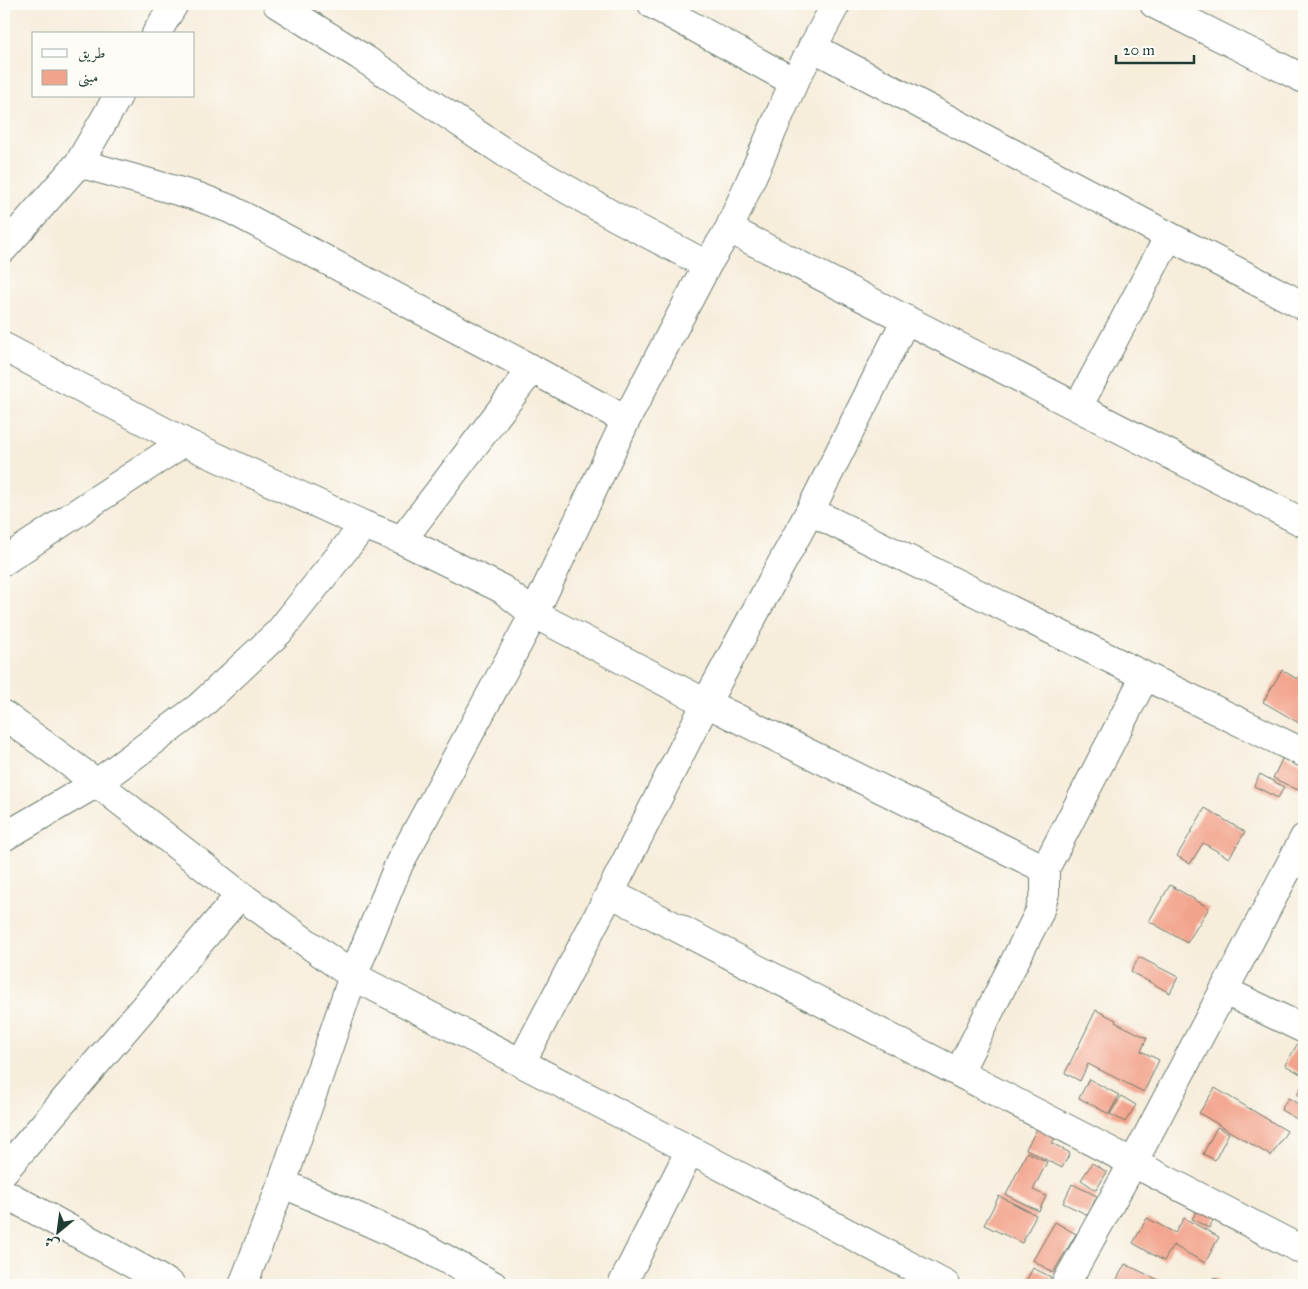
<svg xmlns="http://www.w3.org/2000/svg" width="1308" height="1289" font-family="'IM FELL Great Primer',Amiri,serif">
	<rect width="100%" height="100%" fill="#fdfcf7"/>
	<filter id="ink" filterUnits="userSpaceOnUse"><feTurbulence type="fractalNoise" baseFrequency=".02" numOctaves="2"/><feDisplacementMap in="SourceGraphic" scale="10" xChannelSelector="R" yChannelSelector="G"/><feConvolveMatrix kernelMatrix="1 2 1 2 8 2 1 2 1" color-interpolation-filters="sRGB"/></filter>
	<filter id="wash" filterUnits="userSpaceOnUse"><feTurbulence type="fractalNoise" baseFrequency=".0096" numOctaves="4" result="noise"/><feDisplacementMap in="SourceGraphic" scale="20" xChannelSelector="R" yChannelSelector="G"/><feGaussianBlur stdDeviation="1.12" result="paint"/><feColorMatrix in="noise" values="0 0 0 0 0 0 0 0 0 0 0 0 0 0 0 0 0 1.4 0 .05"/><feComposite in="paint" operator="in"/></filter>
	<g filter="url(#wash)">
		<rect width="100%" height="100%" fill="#f6eddb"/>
		<g id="blocks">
			<path fill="#f2a38b" d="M 1304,667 L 1304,726 L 1263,702 L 1282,670 L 1297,679 Z
				M 1284,755 L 1304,764 L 1304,778 L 1298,790 L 1273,778 Z
				M 1260,774 L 1284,787 L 1278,798 L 1254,786 Z
				M 1205,808 L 1245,832 L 1229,858 L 1203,843 L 1190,864 L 1177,856 Z
				M 1170,885 L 1209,908 L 1187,943 L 1149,921 Z
				M 1139,957 L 1178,977 L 1170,993 L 1131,972 Z
				M 1096,1010 L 1116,1020 L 1115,1022 L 1147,1038 L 1141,1051 L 1159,1060 L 1144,1092 L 1088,1064 L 1080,1081 L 1065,1073 Z
				M 1304,1033 L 1304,1076 L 1285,1065 Z
				M 1089,1079 L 1119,1095 L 1109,1114 L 1079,1098 Z
				M 1304,1083 L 1304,1099 L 1297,1095 Z
				M 1215,1088 L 1287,1131 L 1271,1156 L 1199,1113 Z
				M 1121,1096 L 1136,1105 L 1125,1122 L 1110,1114 Z
				M 1288,1098 L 1304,1107 L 1304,1123 L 1281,1110 Z
				M 1042,1120 L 1060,1130 L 1052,1143 L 1070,1153 L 1062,1168 L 1026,1149 Z
				M 1217,1127 L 1229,1133 L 1215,1160 L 1203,1154 Z
				M 1027,1152 L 1047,1162 L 1033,1190 L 1046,1196 L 1039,1211 L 1006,1195 Z
				M 1092,1163 L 1107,1172 L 1096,1190 L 1081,1180 Z
				M 1072,1184 L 1097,1196 L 1088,1215 L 1063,1203 Z
				M 999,1196 L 1036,1215 L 1022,1243 L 984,1225 Z
				M 1202,1202 L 1218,1211 L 1209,1228 L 1192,1219 Z
				M 1147,1218 L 1175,1233 L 1184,1218 L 1219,1237 L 1205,1263 L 1173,1245 L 1164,1261 L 1133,1243 Z
				M 1055,1222 L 1076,1234 L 1053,1273 L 1033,1260 Z
				M 1125,1264 L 1169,1285 L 1114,1285 Z
				M 1033,1268 L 1051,1277 L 1047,1285 L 1024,1285 Z
				M 1214,1277 L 1226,1285 L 1208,1285 Z"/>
		</g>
	</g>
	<g filter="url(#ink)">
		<use href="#blocks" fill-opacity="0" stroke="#6a7b6e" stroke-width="1"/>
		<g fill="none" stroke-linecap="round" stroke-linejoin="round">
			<defs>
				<path id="minor" d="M 277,4 L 360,56 L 519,162 L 614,216 L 707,265
					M 652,4 L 794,82
					M 1154,4 L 1304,79
					M 156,34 L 174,4
					M 812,47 L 1169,236 L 1304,306
					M 79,163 L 199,197 L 230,209 L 532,369 L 626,420
					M 729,229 L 1304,523
					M 4,248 L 79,163 L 118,96
					M 4,347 L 184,442 L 364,525 L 402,540 L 502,589 L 534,614 L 706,703 L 1045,869
					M 1078,407 L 1169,236
					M 810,511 L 1145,676 L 1304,753
					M 402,540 L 532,369
					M 4,561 L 184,442
					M 4,715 L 97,783 L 240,895 L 353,976 L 690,1150 L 946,1285
					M 4,837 L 97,783 L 199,707 L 279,632 L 364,525
					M 610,893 L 1304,1251
					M 1225,991 L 1304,1029
					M 521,1063 L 610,893 L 706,703 L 810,511 L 906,319
					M 959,1072 L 1039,913 L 1045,893 L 1045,869 L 1145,676
					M 4,1171 L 240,895
					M 282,1183 L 422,1246 L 493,1285
					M 4,1193 L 171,1285
					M 243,1285 L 282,1183 L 353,976 L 399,864 L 534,614 L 626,420 L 707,265 L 729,229 L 794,82 L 836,4
					M 622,1285 L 690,1150
					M 1065,1285 L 1133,1163 L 1304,838"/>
			</defs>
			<use href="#minor" stroke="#6a7b6e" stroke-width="30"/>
			<use href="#minor" stroke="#fff" stroke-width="28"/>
		</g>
	</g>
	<rect width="1308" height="1289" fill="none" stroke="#fdfcf7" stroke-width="20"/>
	<rect x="32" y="32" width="162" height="65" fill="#fdfcf7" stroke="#a4b0a9"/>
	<rect x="42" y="49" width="25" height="8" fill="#ffffff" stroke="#a4b0a9"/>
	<text x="78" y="58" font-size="15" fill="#1f3d34">طريق</text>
	<rect x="42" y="70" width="25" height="15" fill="#f2a38b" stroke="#a4b0a9"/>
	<text x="78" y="82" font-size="15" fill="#1f3d34">مبنى</text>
	<g transform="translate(58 1232) rotate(209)" stroke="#fdfcf7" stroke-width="4" paint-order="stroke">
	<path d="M0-4L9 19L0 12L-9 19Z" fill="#1f3d34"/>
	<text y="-8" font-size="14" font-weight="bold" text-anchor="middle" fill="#1f3d34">ش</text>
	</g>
	<path d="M1116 55v8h78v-8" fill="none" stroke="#1f3d34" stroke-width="2.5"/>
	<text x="1123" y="55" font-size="15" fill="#1f3d34" stroke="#fdfcf7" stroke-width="4" paint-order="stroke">20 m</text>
</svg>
